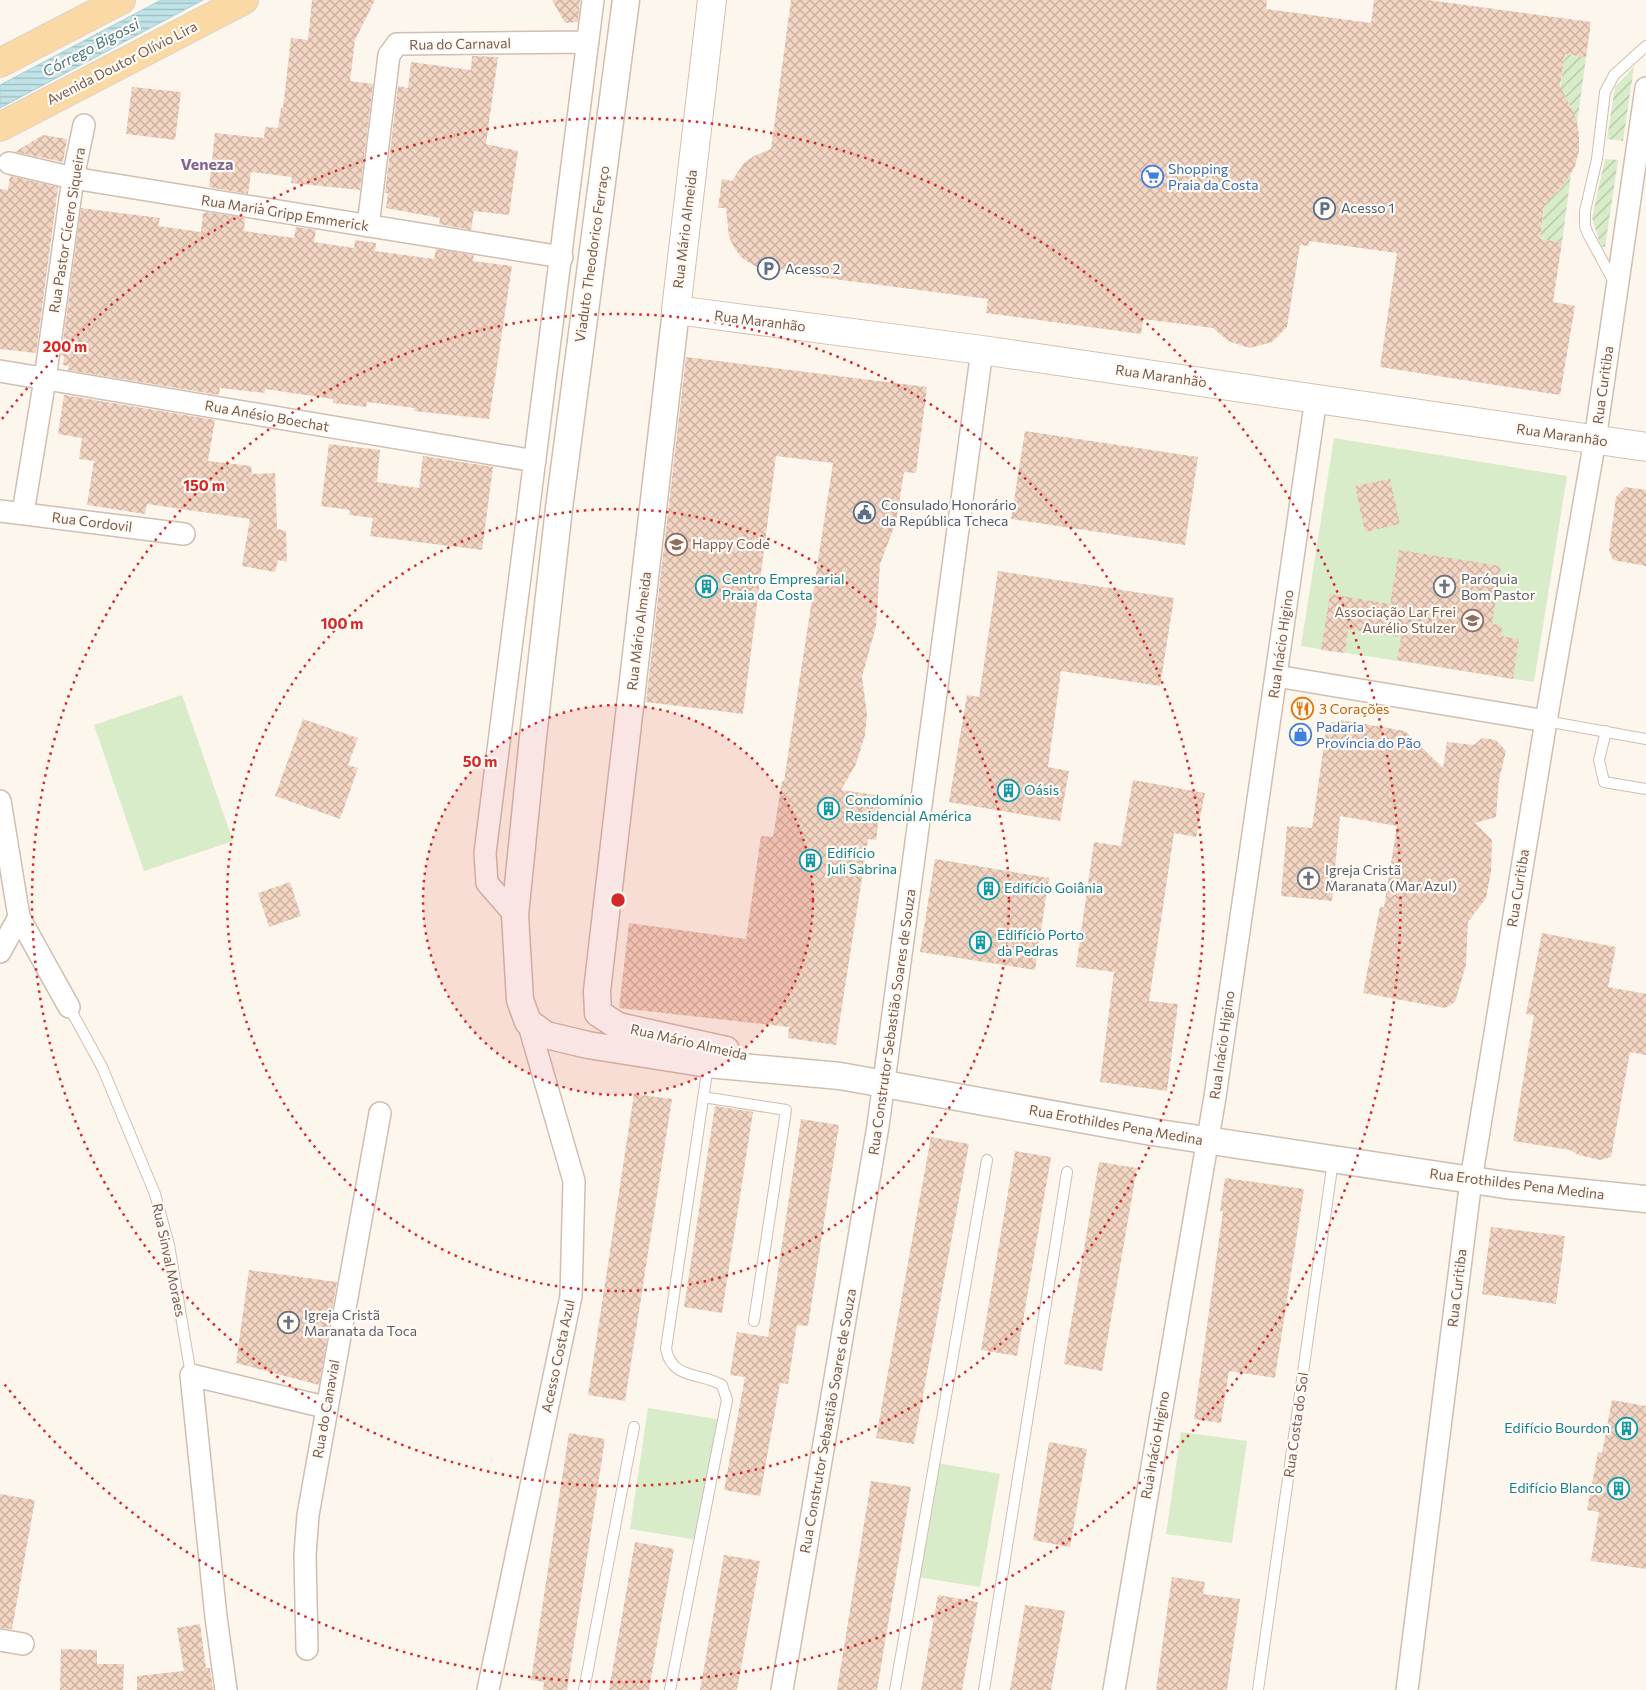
<svg xmlns="http://www.w3.org/2000/svg" width="1646" height="1690" font-family="Commissioner,sans-serif">
	<defs>
		<pattern id="garden-furrows" width="10" height="10" patternUnits="userSpaceOnUse" patternTransform="scale(1.25)"><rect width="10" height="10" fill="#d8ecc9"/><path d="M-1 1l2-2M0 10L10 0M9 11l2-2" fill="none" stroke="#b4c2a5"/></pattern>
		<pattern id="water-rules" width="6" height="5" patternUnits="userSpaceOnUse" patternTransform="scale(1.25)"><rect width="6" height="5" fill="#bfe3e8"/><path d="M0 2.5h6" fill="none" stroke="#a0bbbe"/></pattern>
		<pattern id="building-cross-hatch" width="8" height="8" patternUnits="userSpaceOnUse" patternTransform="scale(1.25)"><rect width="8" height="8" fill="#f3d5c3"/><path d="M0 0l8 8M0 8l8-8" fill="none" stroke="#cab0a1"/></pattern>
	</defs>
	<rect width="100%" height="100%" fill="#fdf6ec"/>
	<path fill="#d8ecc9" d="M 1334,438 L 1567,476 L 1534,682 L 1301,646 Z
		M 182,695 L 233,841 L 144,871 L 94,725 Z
		M 648,1408 L 717,1419 L 698,1540 L 630,1529 Z
		M 1181,1432 L 1247,1441 L 1232,1543 L 1166,1534 Z
		M 937,1463 L 1000,1474 L 980,1587 L 917,1577 Z"/>
	<path fill="url(#garden-furrows)" d="M 1565,54 L 1586,57 L 1577,124 L 1569,103 L 1558,106 Z
		M 1634,67 L 1623,141 L 1607,139 L 1615,87 Z
		M 1605,159 L 1618,160 L 1605,247 L 1601,247 L 1592,218 Z
		M 1571,174 L 1562,242 L 1540,239 L 1547,186 L 1557,192 Z"/>
	<path fill="url(#water-rules)" stroke="#a5d3da" d="M 161,0 L 203,0 L 0,108 L 0,85 Z"/>
	<path fill="url(#building-cross-hatch)" d="M 312,0 L 375,0 L 355,40 L 350,81 L 373,84 L 360,190 L 291,183 L 292,177 L 251,172 L 248,194 L 209,187 L 215,133 L 264,138 L 265,127 L 278,128 L 281,108 L 283,108 L 291,38 L 308,40 Z
		M 552,0 L 580,0 L 578,22 L 565,23 Z
		M 791,0 L 1267,0 L 1266,9 L 1371,23 L 1374,0 L 1428,0 L 1591,22 L 1586,57 L 1565,54 L 1560,86 L 1576,118 L 1579,134 L 1579,151 L 1575,166 L 1567,180 L 1544,206 L 1540,239 L 1562,242 L 1553,302 L 1575,306 L 1560,395 L 1380,367 L 1397,253 L 1309,241 L 1309,246 L 1300,245 L 1287,327 L 1272,342 L 1250,348 L 1228,341 L 1213,328 L 1143,319 L 1141,334 L 986,313 L 988,299 L 787,273 L 788,270 L 761,269 L 753,265 L 742,258 L 735,249 L 729,237 L 726,208 L 718,208 L 722,179 L 732,181 L 744,163 L 754,156 L 771,149 Z
		M 472,56 L 498,57 L 486,144 L 518,151 L 509,215 L 474,211 L 471,230 L 439,224 L 440,218 L 386,208 L 388,193 L 385,193 L 398,86 L 408,88 L 411,62 L 471,70 Z
		M 132,87 L 181,92 L 175,140 L 126,134 Z
		M 43,135 L 67,139 L 63,162 L 15,152 Z
		M 10,176 L 58,187 L 36,353 L 0,349 L 0,189 L 8,190 Z
		M 81,208 L 160,218 L 158,226 L 201,232 L 203,214 L 206,212 L 245,218 L 244,231 L 294,238 L 296,227 L 316,230 L 314,242 L 354,248 L 355,240 L 376,243 L 375,251 L 434,259 L 436,249 L 474,255 L 473,261 L 512,266 L 489,419 L 414,411 L 415,408 L 367,402 L 366,407 L 333,403 L 333,399 L 265,389 L 265,393 L 220,388 L 219,395 L 68,370 L 69,366 L 63,365 L 64,356 L 61,356 Z
		M 686,357 L 927,387 L 916,473 L 904,472 L 896,522 L 880,564 L 876,626 L 862,677 L 867,714 L 865,735 L 856,764 L 841,790 L 882,796 L 876,840 L 868,839 L 836,1045 L 788,1038 L 789,1027 L 619,1008 L 629,923 L 746,939 L 761,836 L 773,837 L 782,781 L 784,781 L 833,463 L 776,456 L 743,714 L 646,702 Z
		M 64,395 L 215,420 L 208,461 L 251,466 L 252,474 L 275,473 L 277,529 L 286,531 L 287,562 L 278,560 L 275,572 L 242,566 L 250,519 L 147,504 L 145,514 L 87,505 L 94,461 L 79,459 L 82,438 L 58,434 Z
		M 1025,431 L 1198,457 L 1185,545 L 1011,519 Z
		M 329,444 L 380,450 L 377,482 L 419,488 L 423,456 L 493,467 L 482,550 L 370,536 L 373,518 L 349,515 L 350,510 L 321,506 Z
		M 1390,479 L 1400,524 L 1365,532 L 1355,486 Z
		M 1625,487 L 1646,490 L 1646,566 L 1613,560 L 1609,550 L 1616,497 Z
		M 1399,550 L 1501,566 L 1492,624 L 1502,625 L 1501,636 L 1519,639 L 1513,679 L 1397,660 L 1401,637 L 1348,629 L 1345,653 L 1321,650 L 1330,594 L 1390,604 Z
		M 998,571 L 1174,598 L 1160,686 L 1061,671 L 1048,767 L 1069,771 L 1060,821 L 949,802 L 967,695 L 979,697 Z
		M 303,719 L 358,738 L 348,765 L 358,768 L 340,819 L 275,796 Z
		M 1341,720 L 1405,731 L 1443,768 L 1447,742 L 1474,745 L 1482,738 L 1496,740 L 1506,751 L 1499,780 L 1496,817 L 1475,823 L 1492,840 L 1491,872 L 1486,898 L 1468,922 L 1466,965 L 1455,1002 L 1445,1008 L 1363,993 L 1380,907 L 1384,907 L 1397,826 L 1340,816 L 1332,901 L 1281,896 L 1287,826 L 1312,828 L 1327,724 Z
		M 1133,780 L 1205,793 L 1196,837 L 1174,833 L 1149,1001 L 1178,1004 L 1167,1091 L 1100,1082 L 1114,972 L 1076,967 L 1094,842 L 1121,846 Z
		M 935,859 L 1049,878 L 1035,970 L 920,952 Z
		M 290,882 L 301,916 L 269,927 L 258,893 Z
		M 1542,933 L 1616,947 L 1608,987 L 1646,994 L 1646,1055 L 1630,1052 L 1611,1157 L 1600,1160 L 1579,1155 L 1570,1150 L 1513,1141 L 1534,1015 L 1526,1014 Z
		M 634,1094 L 672,1099 L 625,1401 L 588,1395 Z
		M 715,1106 L 753,1112 L 722,1313 L 684,1307 Z
		M 801,1119 L 839,1125 L 808,1326 L 797,1325 L 788,1384 L 780,1383 L 760,1496 L 724,1490 L 745,1377 L 730,1375 L 737,1332 L 768,1337 Z
		M 931,1137 L 969,1144 L 914,1444 L 876,1438 Z
		M 1015,1151 L 1051,1157 L 1017,1356 L 981,1350 Z
		M 1099,1162 L 1137,1168 L 1102,1371 L 1064,1364 Z
		M 1225,1178 L 1304,1189 L 1275,1378 L 1229,1371 L 1221,1423 L 1194,1419 L 1223,1211 L 1220,1211 Z
		M 1491,1227 L 1565,1236 L 1556,1304 L 1482,1294 Z
		M 249,1270 L 337,1282 L 319,1385 L 236,1363 Z
		M 1612,1400 L 1646,1406 L 1646,1569 L 1591,1561 L 1599,1512 L 1587,1510 L 1598,1452 L 1602,1453 Z
		M 569,1433 L 605,1439 L 567,1690 L 543,1690 L 544,1682 L 531,1680 Z
		M 1049,1442 L 1087,1449 L 1070,1547 L 1033,1540 Z
		M 871,1481 L 911,1487 L 877,1690 L 837,1690 Z
		M 0,1494 L 35,1500 L 12,1629 L 0,1628 Z
		M 635,1542 L 674,1549 L 649,1690 L 609,1690 Z
		M 724,1555 L 760,1561 L 737,1690 L 700,1690 Z
		M 1172,1577 L 1205,1582 L 1203,1594 L 1240,1599 L 1227,1690 L 1156,1690 Z
		M 938,1595 L 978,1602 L 962,1690 L 921,1690 Z
		M 1025,1605 L 1065,1611 L 1051,1690 L 1010,1690 Z
		M 200,1624 L 206,1668 L 210,1668 L 213,1690 L 137,1690 L 137,1676 L 184,1671 L 177,1628 Z
		M 61,1649 L 97,1650 L 97,1664 L 124,1664 L 123,1690 L 60,1690 Z"/>
	<g fill="none" stroke-linecap="round" stroke-linejoin="round">
		<defs>
			<path id="service" d="M 1614,282 L 1588,234 L 1585,226 L 1585,211 L 1597,159 L 1605,92 L 1614,75 L 1646,46
				M 1546,721 L 1646,739
				M 1606,731 L 1599,760 L 1604,782 L 1646,789
				M 69,1007 L 102,1067 L 155,1194 L 169,1245 L 191,1375
				M 703,1097 L 786,1110 L 754,1321
				M 584,1690 L 634,1427
				M 670,1690 L 727,1400 L 722,1385 C 700,1372 672,1380 666,1349 L 708,1065
				M 895,1690 L 987,1160
				M 984,1690 L 1067,1172
				M 1258,1690 L 1333,1161"/>
			<path id="minor" d="M 9,163 L 73,178 L 562,257
				M 368,226 L 389,55 L 397,44 L 588,42
				M 0,371 L 535,461
				M 0,511 L 184,534
				M 23,513 L 45,379 L 73,178 L 84,125
				M 1276,676 L 1546,721
				M 0,801 L 19,917 L 69,1007
				M 515,915 L 487,883 L 485,853 L 593,0
				M 0,952 L 19,917
				M 0,1640 L 23,1644
				M 307,1649 L 305,1555 L 308,1515 L 380,1113
				M 226,1690 L 216,1617 L 191,1375 L 325,1407
				M 488,1690 L 571,1296 L 574,1181 L 528,1022
				M 782,1690 L 878,1126 L 982,350
				M 1114,1690 L 1215,1097 L 1316,398
				M 1407,1690 L 1471,1180 L 1546,721 L 1595,440 L 1646,88"/>
			<path id="tertiary" d="M 626,0 L 559,508 L 533,737 L 515,915 L 520,1000 L 528,1022 L 546,1035 L 588,1045 L 708,1064 L 840,1076 L 1152,1132 L 1505,1185 L 1646,1199
				M 676,310 L 597,991 L 598,1013 L 618,1026 L 726,1050"/>
			<path id="secondary" d="M 712,0 L 676,310 L 982,350 L 1646,447"/>
			<path id="primary" d="M 0,63 L 121,0
				M 0,127 L 244,0"/>
		</defs>
		<use href="#service" stroke="#d1beb0" stroke-width="12"/>
		<use href="#minor" stroke="#d1beb0" stroke-width="24"/>
		<use href="#tertiary" stroke="#d1beb0" stroke-width="29"/>
		<use href="#secondary" stroke="#d6c0b0" stroke-width="30"/>
		<use href="#primary" stroke="#dad1cd" stroke-width="30"/>
		<use href="#service" stroke="#fff" stroke-width="10"/>
		<use href="#minor" stroke="#fff" stroke-width="21"/>
		<use href="#tertiary" stroke="#fff" stroke-width="26"/>
		<use href="#secondary" stroke="#fff" stroke-width="28"/>
		<use href="#primary" stroke="#fbd9a5" stroke-width="28"/>
	</g>
	<circle cx="618" cy="900" r="195" fill="#d62828" fill-opacity=".12"/>
	<g fill="none" stroke="#d62828" stroke-width="2.5" stroke-dasharray="2.5 5">
		<circle cx="618" cy="900" r="195"/>
		<circle cx="618" cy="900" r="391"/>
		<circle cx="618" cy="900" r="586"/>
		<path d="M2 419A782 782 0 1 1 2 1381"/>
	</g>
	<defs>
		<symbol id="supermarket-ring" viewBox="-11 -11 22 22"><circle r="9.5" fill="#fffaf3" stroke="#3f7fe0" stroke-width="1.5"/><path d="M-6-5.5h2.5l.6 2H6L4.5 2H-2.5L-4.4-4H-6ZM-1.5 3.2a1.3 1.3 0 1 0 .1 0ZM3 3.2a1.3 1.3 0 1 0 .1 0Z" fill="#3f7fe0"/></symbol>
		<symbol id="parking-ring" viewBox="-11 -11 22 22"><circle r="9.5" fill="#fffaf3" stroke="#5c6f8a" stroke-width="1.5"/><path d="M-3.5-5.5H1a3.5 3.5 0 0 1 0 7H-1V5.5H-3.5ZM-1-3.4V-.6H.8a1.4 1.4 0 0 0 0-2.8Z" fill="#5c6f8a"/></symbol>
		<symbol id="civic-ring" viewBox="-11 -11 22 22"><circle r="9.5" fill="#fffaf3" stroke="#5c6f8a" stroke-width="1.5"/><path d="M-.6-6.5H3V-4.5H.6V-3L4-1V1h2V6H-6V1h2V-1L-.6-3ZM-1.2 2.5V6h2.4V2.5Z" fill="#5c6f8a"/></symbol>
		<symbol id="university-ring" viewBox="-11 -11 22 22"><circle r="9.5" fill="#fffaf3" stroke="#8d6e63" stroke-width="1.5"/><path d="M0-5L7-2L0 1L-7-2ZM-4 1L0 2.5L4 1V4Q0 6-4 4Z" fill="#8d6e63"/></symbol>
		<symbol id="building-ring" viewBox="-11 -11 22 22"><circle r="9.5" fill="#fffaf3" stroke="#0f9aa8" stroke-width="1.5"/><path d="M-4-6H4V6H1V3H-1V6H-4ZM-2.5-4.3h1.7v1.8h-1.7ZM.8-4.3h1.7v1.8H.8ZM-2.5-1h1.7V.8h-1.7ZM.8-1h1.7V.8H.8Z" fill="#0f9aa8"/></symbol>
		<symbol id="church-ring" viewBox="-11 -11 22 22"><circle r="9.5" fill="#fffaf3" stroke="#6b7280" stroke-width="1.5"/><path d="M-1.2-6h2.4v3.5h3.3v2.4h-3.3V6h-2.4V-.1h-3.3v-2.4h3.3Z" fill="#6b7280"/></symbol>
		<symbol id="school-ring" viewBox="-11 -11 22 22"><circle r="9.5" fill="#fffaf3" stroke="#8d6e63" stroke-width="1.5"/><path d="M0-5L7-2L0 1L-7-2ZM-4 1L0 2.5L4 1V4Q0 6-4 4Z" fill="#8d6e63"/></symbol>
		<symbol id="restaurant-ring" viewBox="-11 -11 22 22"><circle r="9.5" fill="#fffaf3" stroke="#e8710a" stroke-width="1.5"/><path d="M-5-6h1v4h1v-4h1v4h1v-4h1v5L-1.5 .5V6h-2V.5L-5-1ZM5-6V6H3V1.5H1.5Q1.5-4 5-6Z" fill="#e8710a"/></symbol>
		<symbol id="shop-ring" viewBox="-11 -11 22 22"><circle r="9.5" fill="#fffaf3" stroke="#3f7fe0" stroke-width="1.5"/><path d="M-5-2.5h2.3a2.7 3.5 0 0 1 5.4 0H5L5.5 6h-11ZM-1.5-2.5h3a1.5 2.3 0 0 0-3 0Z" fill="#3f7fe0"/></symbol>
	</defs>
	<g fill-rule="evenodd">
		<use href="#supermarket-ring" x="1140" y="164" width="25" height="25"/>
		<use href="#parking-ring" x="1312" y="196" width="25" height="25"/>
		<use href="#parking-ring" x="756" y="256" width="25" height="25"/>
		<use href="#civic-ring" x="852" y="500" width="25" height="25"/>
		<use href="#university-ring" x="664" y="532" width="25" height="25"/>
		<use href="#building-ring" x="694" y="574" width="25" height="25"/>
		<use href="#church-ring" x="1432" y="574" width="25" height="25"/>
		<use href="#school-ring" x="1460" y="608" width="25" height="25"/>
		<use href="#restaurant-ring" x="1290" y="696" width="25" height="25"/>
		<use href="#shop-ring" x="1288" y="722" width="25" height="25"/>
		<use href="#building-ring" x="996" y="778" width="25" height="25"/>
		<use href="#building-ring" x="816" y="796" width="25" height="25"/>
		<use href="#building-ring" x="798" y="848" width="25" height="25"/>
		<use href="#church-ring" x="1296" y="866" width="25" height="25"/>
		<use href="#building-ring" x="976" y="876" width="25" height="25"/>
		<use href="#building-ring" x="968" y="930" width="25" height="25"/>
		<use href="#church-ring" x="276" y="1310" width="25" height="25"/>
		<use href="#building-ring" x="1614" y="1416" width="25" height="25"/>
		<use href="#building-ring" x="1606" y="1476" width="25" height="25"/>
	</g>
	<g text-anchor="middle" stroke-width="4.5" stroke-linejoin="round" paint-order="stroke">
		<g font-size="14" fill="#7a5c4d" stroke="#fffaf3">
			<text transform="translate(460 44) rotate(-1)" y="5">Rua do Carnaval</text>
			<text transform="translate(122 63) rotate(-27)" y="5">Avenida Doutor Olívio Lira</text>
			<text transform="translate(285 213) rotate(9)" y="5">Rua Maria Gripp Emmerick</text>
			<text transform="translate(685 229) rotate(-83)" y="5">Rua Mário Almeida</text>
			<text transform="translate(67 230) rotate(-81)" y="5">Rua Pastor Cícero Siqueira</text>
			<text transform="translate(592 254) rotate(-82)" y="5">Viaduto Theodorico Ferraço</text>
			<text transform="translate(760 321) rotate(7)" y="5">Rua Maranhão</text>
			<text transform="translate(1161 376) rotate(8)" y="5">Rua Maranhão</text>
			<text transform="translate(1603 385) rotate(-82)" y="5">Rua Curitiba</text>
			<text transform="translate(267 416) rotate(10)" y="5">Rua Anésio Boechat</text>
			<text transform="translate(1562 435) rotate(8)" y="5">Rua Maranhão</text>
			<text transform="translate(92 522) rotate(7)" y="5">Rua Cordovil</text>
			<text transform="translate(639 631) rotate(-83)" y="5">Rua Mário Almeida</text>
			<text transform="translate(1281 644) rotate(-82)" y="5">Rua Inácio Higino</text>
			<text transform="translate(1518 888) rotate(-81)" y="5">Rua Curitiba</text>
			<text transform="translate(892 1022) rotate(-82)" y="5">Rua Construtor Sebastião Soares de Souza</text>
			<text transform="translate(689 1042) rotate(13)" y="5">Rua Mário Almeida</text>
			<text transform="translate(1222 1045) rotate(-82)" y="5">Rua Inácio Higino</text>
			<text transform="translate(1116 1125) rotate(10)" y="5">Rua Erothildes Pena Medina</text>
			<text transform="translate(1517 1184) rotate(7)" y="5">Rua Erothildes Pena Medina</text>
			<text transform="translate(169 1260) rotate(78)" y="5">Rua Sinval Moraes</text>
			<text transform="translate(1457 1288) rotate(-83)" y="5">Rua Curitiba</text>
			<text transform="translate(558 1356) rotate(-78)" y="5">Acesso Costa Azul</text>
			<text transform="translate(326 1409) rotate(-80)" y="5">Rua do Canavial</text>
			<text transform="translate(828 1421) rotate(-80)" y="5">Rua Construtor Sebastião Soares de Souza</text>
			<text transform="translate(1296 1425) rotate(-82)" y="5">Rua Costa do Sol</text>
			<text transform="translate(1155 1445) rotate(-80)" y="5">Rua Inácio Higino</text>
		</g>
		<g font-size="14" fill="#366cbe" stroke="#fffaf3" text-anchor="start">
			<text x="1168" y="174">Shopping<tspan x="1168" dy="16">Praia da Costa</tspan></text>
			<text x="1316" y="732">Padaria<tspan x="1316" dy="16">Província do Pão</tspan></text>
		</g>
		<g font-size="14" fill="#4e5e75" stroke="#fffaf3" text-anchor="start">
			<text x="1341" y="213">Acesso 1</text>
			<text x="785" y="274">Acesso 2</text>
			<text x="881" y="510">Consulado Honorário<tspan x="881" dy="16">da República Tcheca</tspan></text>
		</g>
		<g font-size="14" fill="#785e54" stroke="#fffaf3" text-anchor="start">
			<text x="692" y="549">Happy Code</text>
			<text x="1456" y="617" text-anchor="end">Associação Lar Frei<tspan x="1456" dy="16">Aurélio Stulzer</tspan></text>
		</g>
		<g font-size="14" fill="#0d838f" stroke="#fffaf3" text-anchor="start">
			<text x="722" y="584">Centro Empresarial<tspan x="722" dy="16">Praia da Costa</tspan></text>
			<text x="1024" y="795">Oásis</text>
			<text x="845" y="805">Condomínio<tspan x="845" dy="16">Residencial América</tspan></text>
			<text x="827" y="858">Edifício<tspan x="827" dy="16">Juli Sabrina</tspan></text>
			<text x="1004" y="893">Edifício Goiânia</text>
			<text x="997" y="940">Edifício Porto<tspan x="997" dy="16">da Pedras</tspan></text>
			<text x="1610" y="1433" text-anchor="end">Edifício Bourdon</text>
			<text x="1603" y="1493" text-anchor="end">Edifício Blanco</text>
		</g>
		<g font-size="14" fill="#5b616d" stroke="#fffaf3" text-anchor="start">
			<text x="1461" y="584">Paróquia<tspan x="1461" dy="16">Bom Pastor</tspan></text>
			<text x="1325" y="875">Igreja Cristã<tspan x="1325" dy="16">Maranata (Mar Azul)</tspan></text>
			<text x="304" y="1320">Igreja Cristã<tspan x="304" dy="16">Maranata da Toca</tspan></text>
		</g>
		<g font-size="14" fill="#c56008" stroke="#fffaf3" text-anchor="start">
			<text x="1319" y="714">3 Corações</text>
		</g>
		<g font-size="15" font-style="italic" fill="#437c86" stroke="#fffaf3">
			<text transform="translate(91 48) rotate(-28)" y="5">Córrego Bigossi</text>
		</g>
		<g font-size="16" font-weight="bold" fill="#846695" stroke="#fffaf3">
			<text x="207" y="170">Veneza</text>
		</g>
	</g>
	<circle cx="618" cy="900" r="8" fill="#d62828" stroke="#fffaf3" stroke-width="2.5"/>
	<g font-size="15" text-anchor="middle" font-weight="bold" fill="#d62828" stroke="#fffaf3" stroke-width="4.5" stroke-linejoin="round" paint-order="stroke">
		<text x="65" y="352">200 m</text>
		<text x="204" y="491">150 m</text>
		<text x="342" y="629">100 m</text>
		<text x="480" y="767">50 m</text>
	</g>
</svg>
